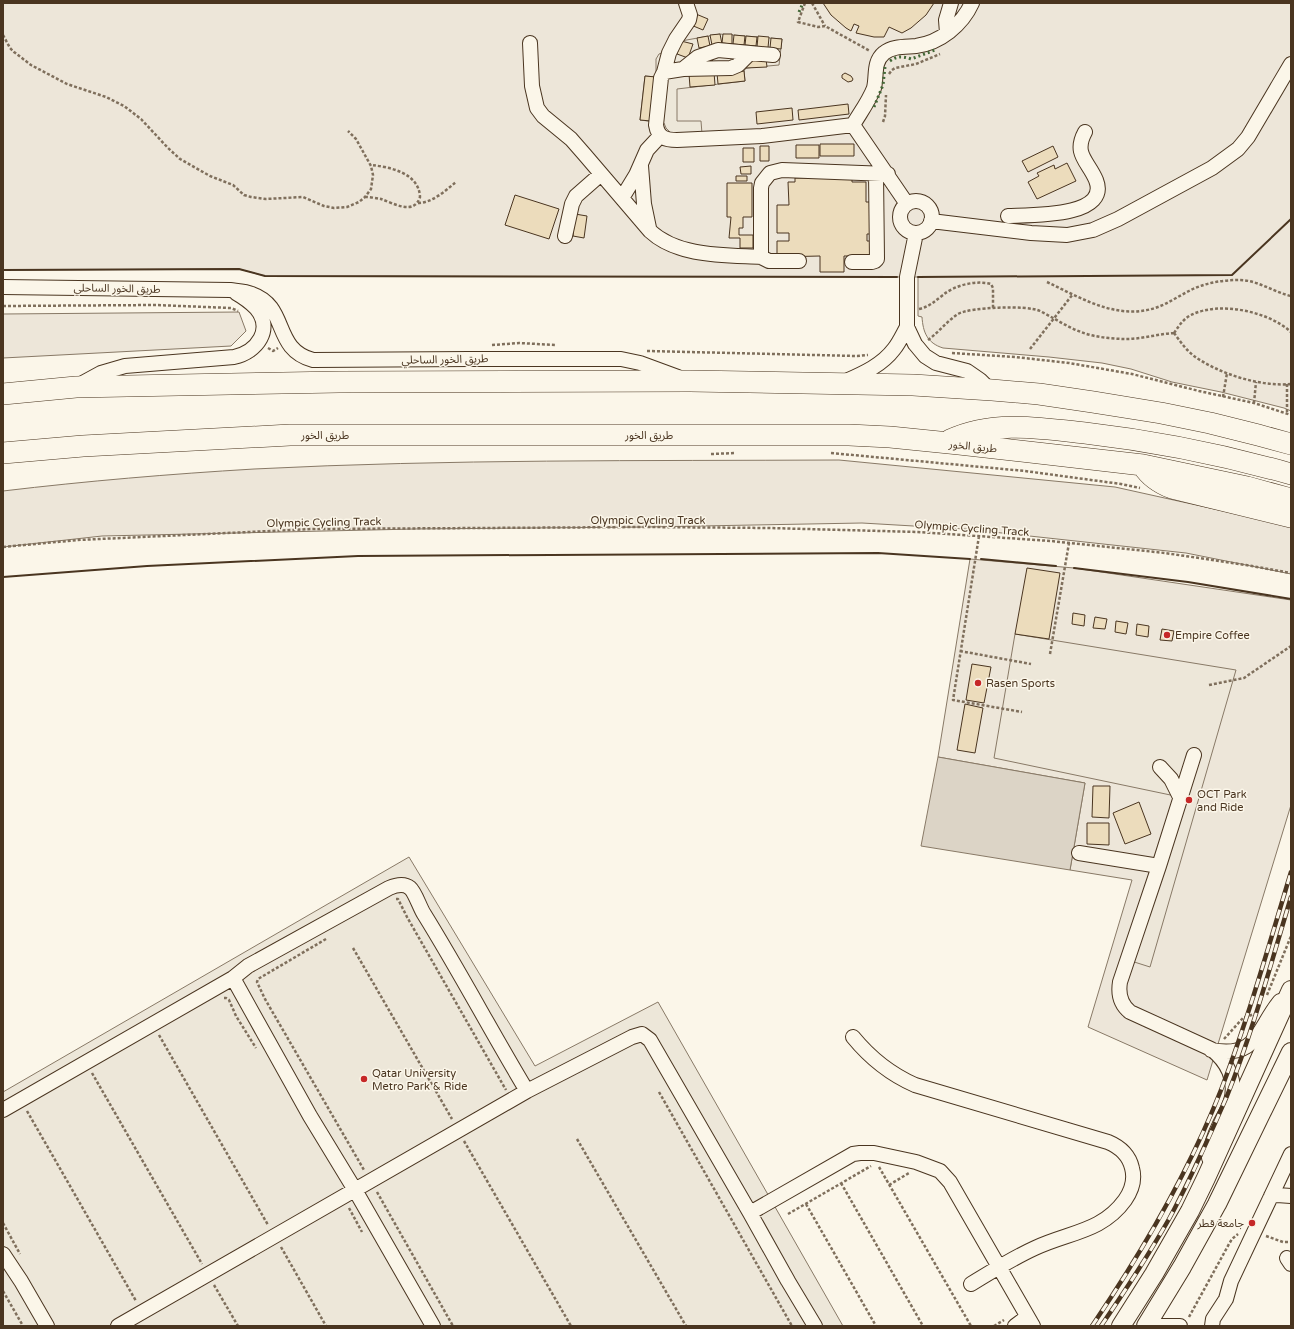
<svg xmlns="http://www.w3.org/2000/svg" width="1294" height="1329" font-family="'Varela Round','Noto Sans Arabic',sans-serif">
	<rect width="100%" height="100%" fill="#fbf6e9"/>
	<path fill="#ede6d9" stroke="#887966" d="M 3,3 L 1291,3 L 1291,411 L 1284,408 L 1221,392 L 1172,382 L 1131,369 L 1102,363 L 1049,357 L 943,348 C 927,343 923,332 922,317 L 918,316 L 918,277 L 265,276 L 239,269 L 3,270 Z
		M 239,312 L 246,331 L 231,346 L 3,358 L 3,314 Z
		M 839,460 L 1115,487 L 1291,526 L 1291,574 L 1186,553 L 965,529 L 862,523 L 646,527 L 415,529 L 102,536 L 3,547 L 3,491 C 87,481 170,474 254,469 C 449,459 644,461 839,460 Z
		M 970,559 L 1074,568 L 1291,600 L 1291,805 L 1207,1080 L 1088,1027 L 1132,880 L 1070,870 L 1085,783 L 938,757 Z"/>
	<path fill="#ede7d9" stroke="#887966" d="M 720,34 L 782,39 L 779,65 L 746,68 L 744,71 L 745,81 L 677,89 L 677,121 L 701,121 L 702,134 L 671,133 L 666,128 L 664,123 L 640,120 L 645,76 L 656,77 L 656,59 L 659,54 L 667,51 L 677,54 L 681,41 Z
		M 1015,634 L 1236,670 L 1150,967 L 1128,960 L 1180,797 L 994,758 Z
		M 409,857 L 535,1066 L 658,1002 L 843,1326 L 3,1326 L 3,1092 Z"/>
	<path fill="#dcd4c6" stroke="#887966" d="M 938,757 L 1085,783 L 1070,870 L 921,846 Z"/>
	<path fill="#ecdcbc" stroke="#4a3520" d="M 823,3 L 934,3 L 926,15 L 911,28 L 902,33 L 889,27 L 884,37 L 874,37 L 856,33 L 859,26 L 854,24 L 851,31 L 846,28 L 831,15 Z
		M 696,14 L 708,19 L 703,30 L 691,25 Z
		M 720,34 L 722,44 L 712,45 L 710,35 Z
		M 723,34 L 732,34 L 732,44 L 722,43 Z
		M 734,35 L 745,36 L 744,45 L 733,44 Z
		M 708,36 L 710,46 L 699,48 L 697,38 Z
		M 746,36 L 757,37 L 756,46 L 745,45 Z
		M 758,36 L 769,37 L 768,48 L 757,47 Z
		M 771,38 L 782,39 L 781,49 L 770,48 Z
		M 681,41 L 693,44 L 688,58 L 677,54 Z
		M 766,59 L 767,67 L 746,68 L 745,61 Z
		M 744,71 L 745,81 L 718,84 L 717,73 Z
		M 714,72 L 715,85 L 690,87 L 689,74 Z
		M 845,73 L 851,76 L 853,79 L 852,81 L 848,82 L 842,78 L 842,75 Z
		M 645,76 L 656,77 L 651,121 L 640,120 Z
		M 848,104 L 849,114 L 799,120 L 798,110 Z
		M 792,108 L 793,120 L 757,124 L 756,112 Z
		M 820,144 L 854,144 L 854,156 L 820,156 Z
		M 796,145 L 819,145 L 819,158 L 796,158 Z
		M 760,146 L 769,146 L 769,161 L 760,161 Z
		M 1053,146 L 1058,157 L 1028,172 L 1022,161 Z
		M 743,148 L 754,148 L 754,162 L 743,162 Z
		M 1067,163 L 1076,181 L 1037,199 L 1028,182 L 1039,176 L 1037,173 L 1054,165 L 1055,169 Z
		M 751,166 L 751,174 L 741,174 L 740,167 Z
		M 736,176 L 747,176 L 747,181 L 736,181 Z
		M 852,177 L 852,182 L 866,182 L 866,202 L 871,202 L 872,234 L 867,234 L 867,241 L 872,241 L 872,256 L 844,256 L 844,272 L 820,272 L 820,256 L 777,257 L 777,241 L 789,241 L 789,233 L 777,233 L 777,205 L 789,205 L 788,182 L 795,182 L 795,178 Z
		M 727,183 L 752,183 L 752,217 L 743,217 L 743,228 L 739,228 L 739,235 L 753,235 L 753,248 L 740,248 L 740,238 L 729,238 L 731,217 L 727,217 Z
		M 515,195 L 559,209 L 549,239 L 505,225 Z
		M 575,214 L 587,216 L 584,238 L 573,236 Z
		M 1027,568 L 1060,573 L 1049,639 L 1015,634 Z
		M 1073,613 L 1085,615 L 1084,626 L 1072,624 Z
		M 1095,617 L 1107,619 L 1105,629 L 1093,628 Z
		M 1116,621 L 1128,623 L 1126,634 L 1115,632 Z
		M 1137,624 L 1149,626 L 1148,637 L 1136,635 Z
		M 1162,629 L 1174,631 L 1172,641 L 1160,640 Z
		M 972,664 L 991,667 L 984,703 L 966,700 Z
		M 965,704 L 983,708 L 975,753 L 957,750 Z
		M 1093,786 L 1110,786 L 1109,818 L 1092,817 Z
		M 1139,802 L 1151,834 L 1125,844 L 1113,813 Z
		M 1087,823 L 1109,823 L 1109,845 L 1087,844 Z"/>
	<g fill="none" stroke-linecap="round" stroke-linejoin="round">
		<defs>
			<path id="minor" d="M 947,33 L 946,20 L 951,3
				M 530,43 L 532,86 L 537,108 L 543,116 L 571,139 L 585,155 L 650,231 C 678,257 724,255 761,257 L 769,261 L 799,261
				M 750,53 L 738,65 L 731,68 L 683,69 L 664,72 L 661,78 L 656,125 C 658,138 666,140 677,140 L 762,136 L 853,125
				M 683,69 L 698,57 L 718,50 L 773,55
				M 664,72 L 669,53 L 676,39 L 689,20 L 690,15 L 686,3
				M 853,125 C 860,113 869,101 874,88 C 877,76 873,62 884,53 C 893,46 904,47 916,46 C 940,43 962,25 972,3
				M 853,125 L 907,204
				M 641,166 L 644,204 L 649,228
				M 622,198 L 636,175 L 647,150 L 660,136
				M900 217a16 16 0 1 1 32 0a16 16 0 1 1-32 0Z
				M 1008,216 C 1028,215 1111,218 1096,180 C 1088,161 1073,154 1085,132
				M 931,221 L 1031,233 L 1067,235 L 1093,230 L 1118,219 L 1212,168 L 1238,149 L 1248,137 L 1291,64
				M 916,233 L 907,277 L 907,327 L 915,344 L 925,356 L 936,363 L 967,371 L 980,380 L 990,390
				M 565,236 L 572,204 L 576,196 L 601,174
				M 761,257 L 761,188 L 762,183 L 770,173 L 782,170 L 888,174
				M 852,262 L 872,262 L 875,261 L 877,259 L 876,174
				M 3,287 L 230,290 C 237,291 245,291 252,294 C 289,307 272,349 313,360 L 470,359 L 621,359 L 640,363 L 678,377
				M 846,381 C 864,373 882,365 894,349 C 899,343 903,334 907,327
				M 79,385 L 101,373 L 125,366 L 234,357 C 257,352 274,329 256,308 C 250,302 243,297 236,293
				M 1194,755 L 1159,866 L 1120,982 C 1118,994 1120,1004 1130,1012 L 1211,1049 C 1227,1061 1237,1080 1231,1101 C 1229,1109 1223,1117 1219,1126 C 1214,1136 1211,1147 1209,1158
				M 1160,767 L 1171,779 L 1180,797
				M 1079,853 L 1159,866
				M 233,978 L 310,1116 L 355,1190 L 433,1326
				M 853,1037 C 871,1059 890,1074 915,1085 L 1108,1142 C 1120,1147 1129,1155 1132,1168 C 1135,1179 1132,1190 1125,1200 C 1102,1232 1069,1232 1035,1248 C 1013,1258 992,1271 971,1284
				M 1211,1050 C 1258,1059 1257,1029 1280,1001
				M 3,1110 L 233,978 L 248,966 L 389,888 C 396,885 404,883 410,888 C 415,892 420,908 424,914 C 460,972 492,1033 527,1091
				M 1271,1196 L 1277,1195 L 1291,1196
				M 750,1213 L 853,1154 L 860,1153 L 874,1153 L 916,1162 L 940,1171 L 950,1182 L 1033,1326
				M 3,1254 L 21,1281 L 47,1326
				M 1287,1258 L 1291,1264
				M 118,1326 L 527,1091 L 632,1037 L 642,1034 L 650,1040 L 750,1213 L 788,1281 L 815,1326
				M 1015,1326 L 1027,1317
				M 1159,1326 L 1180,1326
				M 1212,1326 L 1213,1319 L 1226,1299 L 1231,1281 L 1291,1154"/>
			<path id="major" d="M 1121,1326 L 1154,1274 L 1190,1211 L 1206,1178 L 1291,990
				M 1146,1326 L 1182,1267 L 1217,1204 L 1291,1052"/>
			<path id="highway" d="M 3,394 L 76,387 L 339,382 L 690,381 L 913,385 L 992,390 L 1039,394 L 1093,402 L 1161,413 L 1210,423 L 1258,435 L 1291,444
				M 950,440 C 992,420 1041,428 1085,433 C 1154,441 1224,455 1291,474
				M 3,453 L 83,446 L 290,435 L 849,435 L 890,437 L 959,444 L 1143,465 L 1247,487 L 1291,499
				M 1143,466 C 1150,477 1159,483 1172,488 L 1291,517"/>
		</defs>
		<use href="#minor" stroke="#4a3520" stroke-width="16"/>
		<use href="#major" stroke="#4a3520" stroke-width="20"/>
		<use href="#highway" stroke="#4a3520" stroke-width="22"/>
		<path stroke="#7f6f5c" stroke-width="2.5" stroke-dasharray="3 2" stroke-linecap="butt" d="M 805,3 L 798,22 L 818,27 L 825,26 L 870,51
			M 812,3 L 825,26
			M 3,35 L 10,48 L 14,52 L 31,65 L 67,84 L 106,97 L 124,106 L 141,119 L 168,148 L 180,159 L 210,176 L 233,185 L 244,195 L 251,197 L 266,199 L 303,197 L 324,206 L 334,208 L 347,207 L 359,202 L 365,197 L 371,189 L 373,175 L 371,166 L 356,139 L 348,131
			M 889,74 L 892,70 L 895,68 L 916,64 L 940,54
			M 883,122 L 885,116 L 886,95
			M 365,197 C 370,197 376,198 381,199 C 393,203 414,216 420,197 C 419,173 390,167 371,165
			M 418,203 C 432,203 445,191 456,182
			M 1047,282 C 1085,300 1123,324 1165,304 C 1173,300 1181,295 1189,291 C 1204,283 1222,280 1239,280 C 1258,280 1273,292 1291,296
			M 3,306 L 156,305 L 231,308 L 238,311
			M 919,309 C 929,307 935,301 943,295 C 955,285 976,280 991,284 L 993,288 L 993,308
			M 1174,333 C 1180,341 1186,350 1194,356 C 1219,374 1261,387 1291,384
			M 1174,333 C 1179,326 1183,319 1191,315 C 1219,301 1268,311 1291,332
			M 928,340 C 939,332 947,321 958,314 C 970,307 1028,305 1040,311 C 1058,320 1074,332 1095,336 C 1105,338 1116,339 1126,339 C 1142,339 1158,334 1174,333
			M 492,345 L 519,343 L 556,345
			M 268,348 L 273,351 L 278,348
			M 1030,349 L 1073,294
			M 647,351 L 857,356 L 868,355
			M 952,353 L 1015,357 L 1069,363 L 1132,374 L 1199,391 L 1254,403 L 1291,415
			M 1287,384 L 1287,414
			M 1223,397 L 1227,373
			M 1254,403 L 1256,382
			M 831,453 L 1025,471 L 1121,484 L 1140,488
			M 711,454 L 736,453
			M 979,536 L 953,700 L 1022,712
			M 3,547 L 78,540 L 313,529 L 646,527 L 769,528 L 918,532 L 1051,541 L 1165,553 L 1246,565 L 1291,573
			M 960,651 L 1031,664
			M 1050,654 L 1069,543
			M 1209,685 L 1244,678 L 1291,646
			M 396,899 L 398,899 L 407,917 L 506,1090
			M 326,939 L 258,979 L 257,982 L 265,999 L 364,1170
			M 353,948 L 452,1119
			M 1267,995 L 1291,936
			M 224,998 L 226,998 L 229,1000 L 236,1016 L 256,1048
			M 159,1035 L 268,1225
			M 1224,1039 L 1243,1018 L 1257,1013
			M 92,1073 L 202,1264
			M 659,1092 L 792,1326
			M 27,1111 L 136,1301
			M 577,1139 L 686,1326
			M 464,1141 L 571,1326
			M 879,1167 L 971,1326
			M 841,1183 L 923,1326
			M 889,1185 L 909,1173
			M 377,1192 L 453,1326
			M 806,1204 L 876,1326
			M 349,1208 L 362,1232
			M 788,1214 L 871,1166
			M 3,1223 L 20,1254
			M 1266,1236 L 1283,1242 L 1291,1242
			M 281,1247 L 326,1326
			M 214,1285 L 238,1326
			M 3,1291 L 23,1326
			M 1189,1317 L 1229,1244 L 1232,1239 L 1238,1234
			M 994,1326 L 1004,1320"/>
		<use href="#minor" stroke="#fbf6e9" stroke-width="14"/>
		<use href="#major" stroke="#fbf6e9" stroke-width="18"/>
		<use href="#highway" stroke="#fbf6e9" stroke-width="21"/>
		<defs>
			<path id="rail" d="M 1092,1326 C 1142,1252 1188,1174 1221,1090 C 1248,1019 1269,945 1291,872
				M 1101,1326 C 1125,1291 1148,1256 1169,1219 C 1191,1179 1209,1137 1227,1096 C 1253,1031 1271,963 1291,897"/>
		</defs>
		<use href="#rail" stroke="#4a3520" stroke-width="4.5"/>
		<use href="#rail" stroke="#fbf6e9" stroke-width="3" stroke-dasharray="9" stroke-linecap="butt"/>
		<path stroke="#436837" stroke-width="3" stroke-dasharray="2 3" stroke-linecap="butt" d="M 799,12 L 803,3
			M 890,61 C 897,56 902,56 911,59 L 935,50
			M 874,107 L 883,85 L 885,67"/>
		<path stroke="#4a3520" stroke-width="2" d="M 3,270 L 239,269 L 265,276 L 897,277
			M 918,277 L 1232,275 L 1291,219
			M 981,559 L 1056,566
			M 1074,568 L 1188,582 L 1291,599
			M 3,577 L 147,566 L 358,556 L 878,553 L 970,559"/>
	</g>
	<g fill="#c62828" stroke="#fbf6e9" stroke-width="1.5">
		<circle cx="1167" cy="635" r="4"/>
		<circle cx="978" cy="683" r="4"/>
		<circle cx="1189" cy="800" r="4"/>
		<circle cx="364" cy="1079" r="4"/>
		<circle cx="1252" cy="1223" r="4"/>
	</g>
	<g text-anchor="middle" stroke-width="3" stroke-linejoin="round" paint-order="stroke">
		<g font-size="11" fill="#4a3520" stroke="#fbf6e9">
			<text transform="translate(117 288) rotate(1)" y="4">طريق الخور الساحلي</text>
			<text transform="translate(445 359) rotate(-1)" y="4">طريق الخور الساحلي</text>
			<text x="325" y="439">طريق الخور</text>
			<text x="649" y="439">طريق الخور</text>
			<text transform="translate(973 446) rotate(6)" y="4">طريق الخور</text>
			<text x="648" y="524">Olympic Cycling Track</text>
			<text transform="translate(324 522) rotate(-1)" y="4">Olympic Cycling Track</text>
			<text transform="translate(972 528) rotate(4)" y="4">Olympic Cycling Track</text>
		</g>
		<g font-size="11" fill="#4a3520" stroke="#fbf6e9" text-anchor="start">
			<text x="1175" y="639">Empire Coffee</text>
			<text x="986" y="687">Rasen Sports</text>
			<text x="1197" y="798">OCT Park<tspan x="1197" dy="13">and Ride</tspan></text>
			<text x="372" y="1077">Qatar University<tspan x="372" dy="13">Metro Park &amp; Ride</tspan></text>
			<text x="1244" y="1227" text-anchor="end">جامعة قطر</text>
		</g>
	</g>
	<rect width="1294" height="1329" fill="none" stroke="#4a3520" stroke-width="8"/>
</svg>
